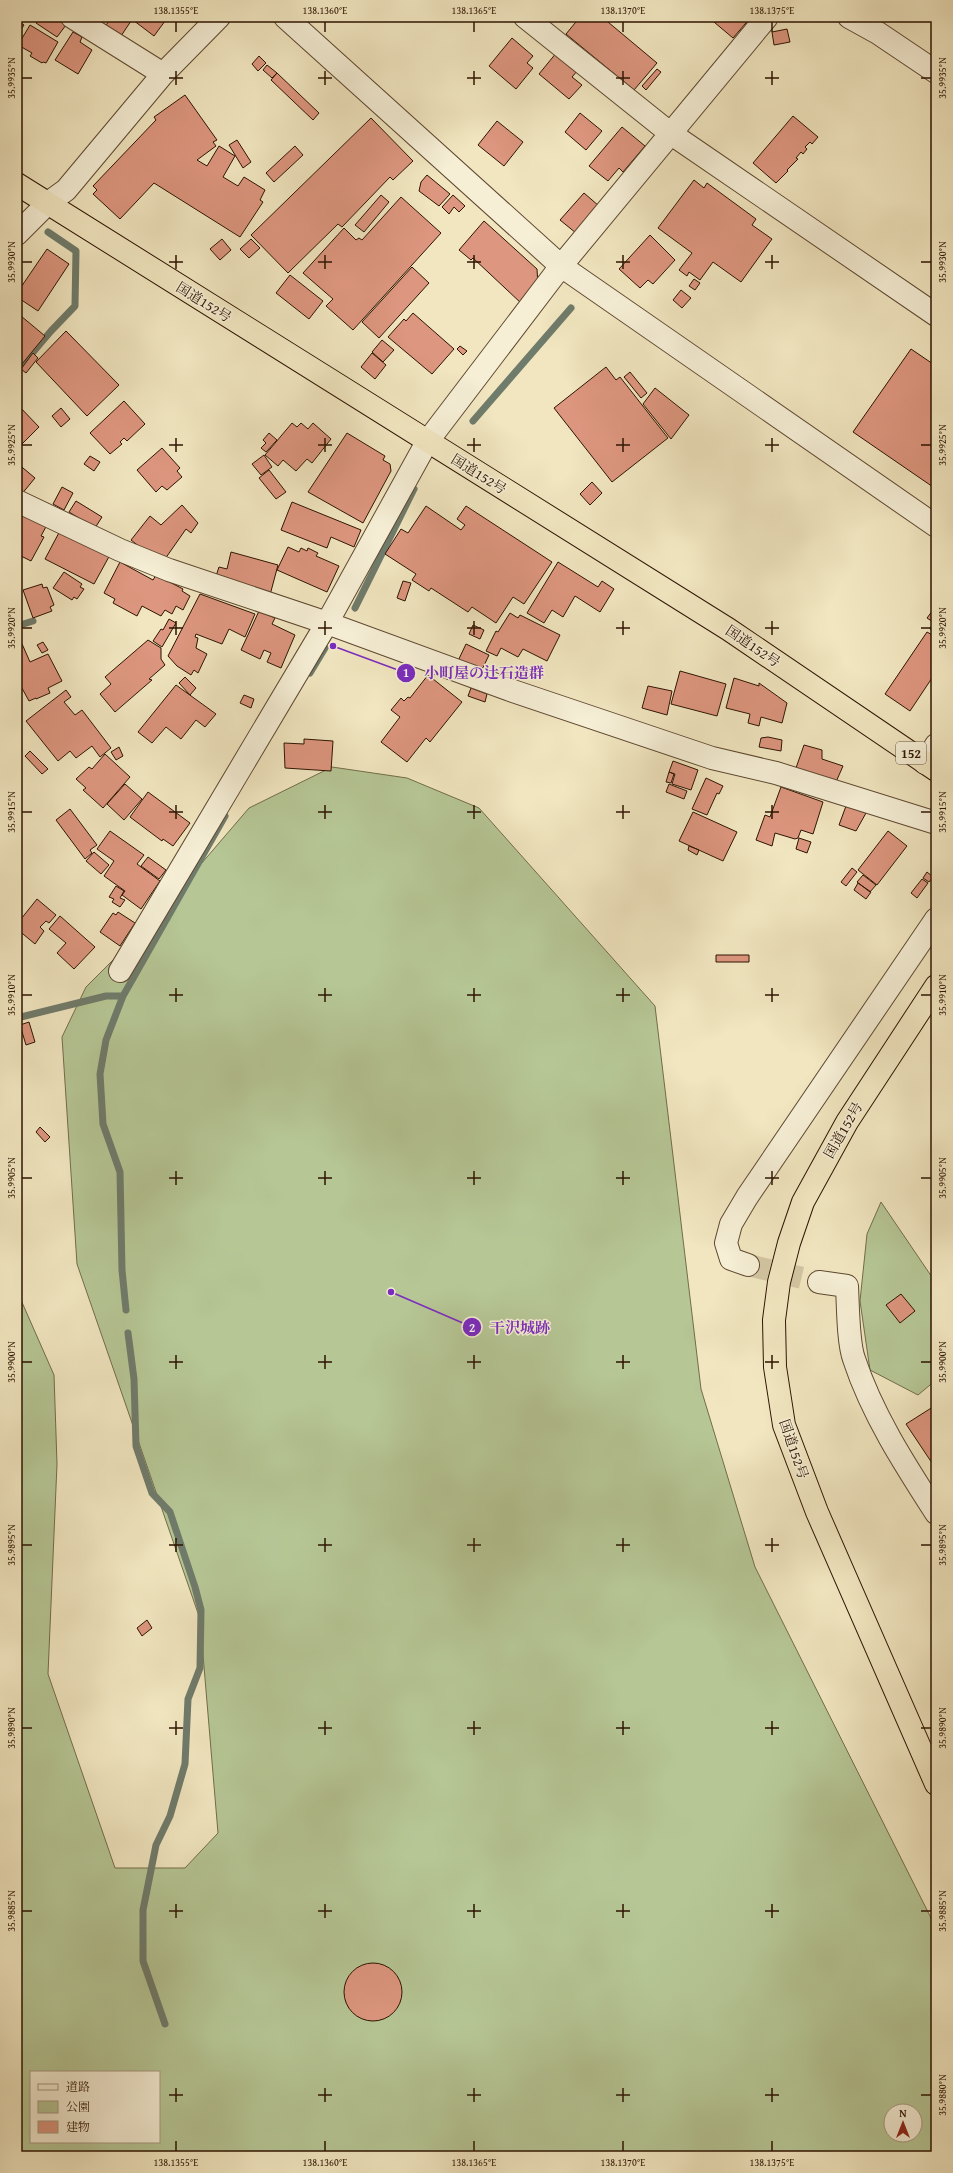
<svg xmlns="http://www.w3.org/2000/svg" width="953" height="2173" font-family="'Gentium Book Plus','Noto Serif JP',serif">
	<rect width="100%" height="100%" fill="#f1e6c0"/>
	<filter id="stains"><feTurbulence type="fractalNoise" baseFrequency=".005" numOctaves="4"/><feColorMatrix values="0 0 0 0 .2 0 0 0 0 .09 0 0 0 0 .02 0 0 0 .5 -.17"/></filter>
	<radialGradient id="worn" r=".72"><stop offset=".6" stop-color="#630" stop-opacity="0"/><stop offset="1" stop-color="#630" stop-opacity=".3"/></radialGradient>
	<path fill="#b6c695" stroke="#726c4a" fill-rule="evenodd" d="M 332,767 L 407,778 L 479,808 L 655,1006 L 701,1389 L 755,1567 L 936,1928 L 936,2156 L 17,2156 L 17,1291 L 54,1375 L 57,1464 L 48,1674 L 115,1868 L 185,1868 L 218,1833 L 200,1619 L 77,1264 L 62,1037 L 86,987 L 153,920 L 249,808 ZM 31,2072 L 159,2072 L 159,2142 L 31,2142 ZM 891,2111 L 915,2111 L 915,2135 L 891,2135 Z
		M 881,1202 L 936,1283 L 936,1380 L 918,1395 L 870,1370 L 860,1301 L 867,1234 Z"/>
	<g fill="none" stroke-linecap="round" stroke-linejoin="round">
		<path stroke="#6f7b6b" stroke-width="7" d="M 17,371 L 51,331 L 75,306 L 76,251 L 48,232
			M 473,421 L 571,308
			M 355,608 L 414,489
			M 17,626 L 33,621
			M 310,673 L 325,648
			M 123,996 L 106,1040 L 100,1074 L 103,1124 L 120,1172 L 122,1270 L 126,1310
			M 17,1018 L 106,996 L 123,996 L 225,816
			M 128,1333 L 134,1379 L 136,1446 L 152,1493 L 170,1512 L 195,1587 L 201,1610 L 200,1668 L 188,1699 L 185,1764 L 170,1816 L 156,1845 L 143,1910 L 143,1961 L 165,2024"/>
	</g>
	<path fill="#dd967f" stroke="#2d1300" d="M 17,17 L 26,17 L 24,22 Z
		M 39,17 L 53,17 L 66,25 L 57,37 L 36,23 Z
		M 112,17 L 125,17 L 131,21 L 121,36 L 106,25 Z
		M 129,17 L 168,17 L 154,36 Z
		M 580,17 L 602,17 L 657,63 L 634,90 L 566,34 Z
		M 708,17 L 751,17 L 733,38 Z
		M 17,20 L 24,25 L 17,36 Z
		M 30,25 L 58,42 L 46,63 L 43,62 L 42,63 L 30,56 L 32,53 L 18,45 Z
		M 787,29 L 790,42 L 774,45 L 772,32 Z
		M 73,32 L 82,37 L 80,42 L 92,50 L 78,74 L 55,60 Z
		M 512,38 L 533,56 L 527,63 L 533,68 L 516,89 L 489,66 Z
		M 557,52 L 578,70 L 572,77 L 582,85 L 569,99 L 539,74 Z
		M 259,56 L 266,63 L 258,71 L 252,64 Z
		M 267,65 L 277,73 L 272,78 L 263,70 Z
		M 657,69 L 661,72 L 646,90 L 642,86 Z
		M 277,73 L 319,113 L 313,120 L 271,80 Z
		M 185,95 L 217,140 L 213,142 L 216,146 L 197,160 L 207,166 L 219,146 L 235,156 L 223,177 L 238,186 L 244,177 L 265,190 L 260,200 L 263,202 L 240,237 L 154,183 L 120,219 L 93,194 L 97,190 L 93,186 L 156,120 L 154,117 Z
		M 580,113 L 602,131 L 586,150 L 565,132 Z
		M 793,116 L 818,137 L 812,144 L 810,142 L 805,147 L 807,149 L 803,154 L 801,152 L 796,158 L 798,159 L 787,170 L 788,171 L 776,183 L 753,163 Z
		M 371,118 L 413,161 L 393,180 L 390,177 L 342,227 L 338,224 L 288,273 L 251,235 Z
		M 497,121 L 523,142 L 504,166 L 478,145 Z
		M 622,127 L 645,146 L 623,172 L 619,168 L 608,181 L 589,166 Z
		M 237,140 L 251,162 L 243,168 L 229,145 Z
		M 295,146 L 303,155 L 274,182 L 266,173 Z
		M 427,175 L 450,194 L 439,206 L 419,191 L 421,182 Z
		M 694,180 L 704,188 L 707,183 L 756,219 L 752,225 L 772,239 L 741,282 L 713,262 L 700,280 L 689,272 L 687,276 L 679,270 L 692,253 L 658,228 Z
		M 584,193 L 599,206 L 576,233 L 560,220 Z
		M 381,195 L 389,202 L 364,232 L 355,225 Z
		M 453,195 L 465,206 L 459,212 L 454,207 L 449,214 L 442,207 Z
		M 401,197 L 441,233 L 353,330 L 326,306 L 333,299 L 303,273 L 344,228 L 356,240 L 359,238 L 362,240 Z
		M 484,221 L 537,269 L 538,286 L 522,304 L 473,258 L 471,260 L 459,250 Z
		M 650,235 L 675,260 L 653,284 L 648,280 L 640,288 L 619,269 Z
		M 222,239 L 231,250 L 220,260 L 210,249 Z
		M 251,239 L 260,248 L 249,258 L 240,249 Z
		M 47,249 L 69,264 L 38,311 L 17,297 L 17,293 Z
		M 412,267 L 429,283 L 379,338 L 362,322 Z
		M 290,275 L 323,301 L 309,319 L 276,293 Z
		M 694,279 L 700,283 L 695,290 L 689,286 Z
		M 681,290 L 691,298 L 682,308 L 673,300 Z
		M 413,313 L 454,349 L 432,374 L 388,337 L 404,319 L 406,321 Z
		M 21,316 L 45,336 L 17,370 L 17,322 Z
		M 66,331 L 119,385 L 87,416 L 36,362 Z
		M 382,340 L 394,350 L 383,362 L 372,352 Z
		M 460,346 L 467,351 L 463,355 L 457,349 Z
		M 911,349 L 936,366 L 936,489 L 853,432 Z
		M 33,353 L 38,358 L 26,373 L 21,369 Z
		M 372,353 L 386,365 L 375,379 L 361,367 Z
		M 606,367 L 616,380 L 620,377 L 668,438 L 612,482 L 554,408 Z
		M 630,372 L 647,393 L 641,398 L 624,377 Z
		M 655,388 L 689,415 L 671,439 L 643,404 Z
		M 124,401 L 145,424 L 127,441 L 124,438 L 120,442 L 122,444 L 110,454 L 90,433 Z
		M 17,404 L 39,427 L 17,449 Z
		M 61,408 L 70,419 L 61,427 L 52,416 Z
		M 292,423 L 297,427 L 301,423 L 308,429 L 313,423 L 331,439 L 312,463 L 307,459 L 296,471 L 283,460 L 278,466 L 265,455 Z
		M 269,433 L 277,440 L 266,452 L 261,448 L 266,443 L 263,440 Z
		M 347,433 L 385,456 L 383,460 L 390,464 L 391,471 L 363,523 L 308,492 Z
		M 162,448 L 180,468 L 177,471 L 182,477 L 167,490 L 162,486 L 156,492 L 137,470 Z
		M 264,455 L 272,467 L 261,475 L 252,464 Z
		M 90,456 L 100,462 L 94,471 L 84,464 Z
		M 17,463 L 35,478 L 21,495 L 17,491 Z
		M 269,470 L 286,492 L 276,499 L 259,478 Z
		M 592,482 L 602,493 L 590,505 L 580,494 Z
		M 62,487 L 73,493 L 64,510 L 53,504 Z
		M 76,501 L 102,517 L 95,528 L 69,512 Z
		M 292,502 L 361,530 L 354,547 L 331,537 L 327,548 L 281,530 Z
		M 182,505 L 198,523 L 191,533 L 186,529 L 165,559 L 158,561 L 131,540 L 150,516 L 161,525 Z
		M 426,506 L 461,530 L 465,525 L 457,519 L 466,506 L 552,562 L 524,604 L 513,597 L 496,623 L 472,607 L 468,612 L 431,588 L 429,591 L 412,580 L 416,574 L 385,554 L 401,529 L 408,533 Z
		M 17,507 L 48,523 L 41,536 L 44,537 L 31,561 L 17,554 Z
		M 62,527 L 111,553 L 94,584 L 45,559 Z
		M 288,547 L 299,552 L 301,548 L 307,551 L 308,548 L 318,553 L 316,556 L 339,566 L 327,592 L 277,570 Z
		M 231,552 L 278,565 L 270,595 L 215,579 L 219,567 L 227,569 Z
		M 120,562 L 153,580 L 156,575 L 183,589 L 182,591 L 190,596 L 183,610 L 176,606 L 172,614 L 165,610 L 161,616 L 142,606 L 137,616 L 113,603 L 115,599 L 104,593 Z
		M 558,562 L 598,587 L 602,581 L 614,589 L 600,612 L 575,596 L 563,617 L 552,610 L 544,623 L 527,613 Z
		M 64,572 L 82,584 L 80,587 L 84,589 L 77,599 L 74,597 L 72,600 L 53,588 Z
		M 403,581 L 411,583 L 405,601 L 397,598 Z
		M 42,584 L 43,588 L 47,587 L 54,605 L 50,607 L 52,611 L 33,618 L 23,590 Z
		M 200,594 L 255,614 L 245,637 L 229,629 L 222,644 L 196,634 L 195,637 L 198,638 L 196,648 L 207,654 L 198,673 L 194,670 L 191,675 L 177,666 L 168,656 Z
		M 933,610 L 936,613 L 936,624 L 927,618 Z
		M 259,611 L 275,618 L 272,624 L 295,635 L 281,668 L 267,662 L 271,653 L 264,650 L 260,659 L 241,650 Z
		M 510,613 L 518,618 L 520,615 L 560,635 L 547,661 L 523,649 L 518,657 L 501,648 L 497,656 L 486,651 L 496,631 L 498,632 Z
		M 169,619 L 176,623 L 162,647 L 153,641 L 161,629 L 163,630 Z
		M 933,623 L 936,625 L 936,633 L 930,629 Z
		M 473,625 L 484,630 L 480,639 L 469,634 Z
		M 927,632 L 936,637 L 936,672 L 910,711 L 885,694 Z
		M 19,637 L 30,662 L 48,654 L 62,681 L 48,688 L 50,693 L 36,699 L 36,698 L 29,701 L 17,679 Z
		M 148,640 L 161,648 L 161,659 L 165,665 L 149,679 L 152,680 L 115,712 L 100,694 L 111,684 L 105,677 Z
		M 43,642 L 48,650 L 42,653 L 37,645 Z
		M 466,644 L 489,655 L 480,674 L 457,663 Z
		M 680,671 L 726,684 L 717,716 L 671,704 Z
		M 428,675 L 462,702 L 430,742 L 426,738 L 407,762 L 381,742 L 400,717 L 391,710 L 401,698 L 404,701 L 408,697 L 410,698 Z
		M 185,677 L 196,688 L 190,695 L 179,683 Z
		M 734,678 L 759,686 L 759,683 L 787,703 L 782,723 L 761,717 L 759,726 L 748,723 L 750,714 L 726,708 Z
		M 176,685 L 216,714 L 205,727 L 196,720 L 181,739 L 166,727 L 152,743 L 138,732 Z
		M 648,686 L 672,691 L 667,715 L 642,708 Z
		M 471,688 L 487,694 L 485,702 L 468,696 Z
		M 66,690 L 71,697 L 64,702 L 75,715 L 82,710 L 111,748 L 100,757 L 92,746 L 76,758 L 70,751 L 58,761 L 26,721 Z
		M 244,695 L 254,699 L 251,708 L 240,703 Z
		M 768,737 L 782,740 L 781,751 L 759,747 L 761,738 Z
		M 304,739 L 333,741 L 331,771 L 285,768 L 284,743 L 304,744 Z
		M 804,745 L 822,750 L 822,759 L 843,766 L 836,782 L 796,768 Z
		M 119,747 L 123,756 L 116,760 L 111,752 Z
		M 30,751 L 48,769 L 42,774 L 25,756 Z
		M 105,754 L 130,777 L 103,808 L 83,790 L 86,788 L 76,779 L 89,767 L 92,769 Z
		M 673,761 L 698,770 L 691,790 L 672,784 L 675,774 L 669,772 Z
		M 669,772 L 674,774 L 671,783 L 666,782 Z
		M 706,778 L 723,786 L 719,794 L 717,793 L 707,815 L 692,809 Z
		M 125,784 L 142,799 L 124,820 L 107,804 Z
		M 669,784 L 687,791 L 684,799 L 666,792 Z
		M 781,787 L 823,802 L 813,834 L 801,830 L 798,838 L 795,839 L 775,833 L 772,846 L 756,840 L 765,815 L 770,817 Z
		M 148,792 L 190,823 L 173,846 L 163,839 L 162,841 L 130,817 Z
		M 846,806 L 866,813 L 856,831 L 839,825 Z
		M 70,809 L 97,845 L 90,850 L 92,853 L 85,859 L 56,820 Z
		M 693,812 L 737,832 L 723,861 L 679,841 Z
		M 110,831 L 144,855 L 137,864 L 160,881 L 141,909 L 122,895 L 125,891 L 104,876 L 114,861 L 97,849 Z
		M 888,831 L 907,846 L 877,885 L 858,870 Z
		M 799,838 L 811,842 L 807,853 L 796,849 Z
		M 689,846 L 699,850 L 697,855 L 688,850 Z
		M 94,852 L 109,865 L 101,874 L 86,861 Z
		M 148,857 L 166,870 L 159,879 L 141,866 Z
		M 852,868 L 857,872 L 846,886 L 841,882 Z
		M 927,872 L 933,877 L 929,882 L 923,878 Z
		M 863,875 L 876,885 L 870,892 L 857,882 Z
		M 922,879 L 928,883 L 917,898 L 911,893 Z
		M 858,883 L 871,892 L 866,899 L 854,890 Z
		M 116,886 L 124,891 L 120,898 L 125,900 L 120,907 L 112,902 L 114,899 L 109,897 Z
		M 37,899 L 56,915 L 49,923 L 46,921 L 40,927 L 44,931 L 35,944 L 17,929 L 17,924 Z
		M 118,912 L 135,923 L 120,946 L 100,932 L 113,913 L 116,915 Z
		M 60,916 L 95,947 L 74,969 L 57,953 L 66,943 L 49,929 Z
		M 716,955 L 749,955 L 749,962 L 716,962 Z
		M 29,1022 L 35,1042 L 26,1045 L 20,1025 Z
		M 40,1127 L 50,1137 L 45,1142 L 36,1132 Z
		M 901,1294 L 915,1311 L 900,1323 L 886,1305 Z
		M 936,1405 L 936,1469 L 906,1424 Z
		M 147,1620 L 152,1628 L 142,1636 L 137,1628 Z
		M344 1992a29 29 0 1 1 58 0a29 29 0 1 1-58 0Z"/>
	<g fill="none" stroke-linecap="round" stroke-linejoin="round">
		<path stroke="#d4c6a3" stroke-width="22" stroke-dasharray="22 11" stroke-linecap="butt" d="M 748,1265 L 819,1282"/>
		<defs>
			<path id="minor" d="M 72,17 L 163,74
				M 285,17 L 561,266 L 936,526
				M 525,17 L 670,133 L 936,315
				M 849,17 L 878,33 L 936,72
				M 17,234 L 48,203 L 66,190 L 163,74 L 219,17
				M 17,501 L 120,550 L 169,570 L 327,623 L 510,690 L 712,758 L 776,773 L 936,823
				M 925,763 L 936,745
				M 120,971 L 327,623 L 427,442 L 561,266 L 767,17
				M 748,1265 L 731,1259 L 726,1243 L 731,1224 L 747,1197 L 936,919
				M 819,1282 L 847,1286 C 848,1305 848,1343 854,1359 C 872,1414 905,1465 936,1513"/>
			<path id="highway" d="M 17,184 L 728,629 L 936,770
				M 936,986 L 847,1122 L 803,1202 L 789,1243 L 779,1282 L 774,1320 L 775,1367 L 784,1425 L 817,1512 L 936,1784"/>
		</defs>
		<use href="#minor" stroke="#5e4830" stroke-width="24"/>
		<use href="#highway" stroke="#2d1300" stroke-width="24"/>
		<use href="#minor" stroke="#f6efd6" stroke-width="22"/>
		<use href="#highway" stroke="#f1e6c0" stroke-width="22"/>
	</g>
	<path fill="none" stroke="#2d1300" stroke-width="1.5" d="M 176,22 L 176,32M 325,22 L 325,32M 474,22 L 474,32M 623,22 L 623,32M 772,22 L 772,32M 176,71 L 176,85M 325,71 L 325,85M 474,71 L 474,85M 623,71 L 623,85M 772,71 L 772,85M 22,78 L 32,78M 169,78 L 183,78M 318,78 L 332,78M 467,78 L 481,78M 616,78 L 630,78M 765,78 L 779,78M 921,78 L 931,78M 176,255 L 176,269M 325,255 L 325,269M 474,255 L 474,269M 623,255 L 623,269M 772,255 L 772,269M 22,262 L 32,262M 169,262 L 183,262M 318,262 L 332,262M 467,262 L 481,262M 616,262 L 630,262M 765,262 L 779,262M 921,262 L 931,262M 176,438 L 176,452M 325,438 L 325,452M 474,438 L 474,452M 623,438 L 623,452M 772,438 L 772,452M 22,445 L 32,445M 169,445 L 183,445M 318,445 L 332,445M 467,445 L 481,445M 616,445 L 630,445M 765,445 L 779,445M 921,445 L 931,445M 176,621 L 176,635M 325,621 L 325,635M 474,621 L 474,635M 623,621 L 623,635M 772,621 L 772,635M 22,628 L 32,628M 169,628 L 183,628M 318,628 L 332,628M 467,628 L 481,628M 616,628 L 630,628M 765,628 L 779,628M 921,628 L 931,628M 176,805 L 176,819M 325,805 L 325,819M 474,805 L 474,819M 623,805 L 623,819M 772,805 L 772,819M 22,812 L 32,812M 169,812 L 183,812M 318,812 L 332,812M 467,812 L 481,812M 616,812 L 630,812M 765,812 L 779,812M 921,812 L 931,812M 176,988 L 176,1002M 325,988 L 325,1002M 474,988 L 474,1002M 623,988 L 623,1002M 772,988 L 772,1002M 22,995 L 32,995M 169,995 L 183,995M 318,995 L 332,995M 467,995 L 481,995M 616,995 L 630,995M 765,995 L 779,995M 921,995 L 931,995M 176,1171 L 176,1185M 325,1171 L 325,1185M 474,1171 L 474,1185M 623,1171 L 623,1185M 772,1171 L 772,1185M 22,1178 L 32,1178M 169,1178 L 183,1178M 318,1178 L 332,1178M 467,1178 L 481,1178M 616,1178 L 630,1178M 765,1178 L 779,1178M 921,1178 L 931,1178M 176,1355 L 176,1369M 325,1355 L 325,1369M 474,1355 L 474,1369M 623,1355 L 623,1369M 772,1355 L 772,1369M 22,1362 L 32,1362M 169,1362 L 183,1362M 318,1362 L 332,1362M 467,1362 L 481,1362M 616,1362 L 630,1362M 765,1362 L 779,1362M 921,1362 L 931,1362M 176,1538 L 176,1552M 325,1538 L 325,1552M 474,1538 L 474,1552M 623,1538 L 623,1552M 772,1538 L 772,1552M 22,1545 L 32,1545M 169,1545 L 183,1545M 318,1545 L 332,1545M 467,1545 L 481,1545M 616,1545 L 630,1545M 765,1545 L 779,1545M 921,1545 L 931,1545M 176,1721 L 176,1735M 325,1721 L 325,1735M 474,1721 L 474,1735M 623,1721 L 623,1735M 772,1721 L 772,1735M 22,1728 L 32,1728M 169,1728 L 183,1728M 318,1728 L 332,1728M 467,1728 L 481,1728M 616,1728 L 630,1728M 765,1728 L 779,1728M 921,1728 L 931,1728M 176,1904 L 176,1918M 325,1904 L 325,1918M 474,1904 L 474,1918M 623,1904 L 623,1918M 772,1904 L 772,1918M 22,1911 L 32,1911M 169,1911 L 183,1911M 318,1911 L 332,1911M 467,1911 L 481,1911M 616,1911 L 630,1911M 765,1911 L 779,1911M 921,1911 L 931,1911M 176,2088 L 176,2102M 325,2088 L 325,2102M 474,2088 L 474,2102M 623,2088 L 623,2102M 772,2088 L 772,2102M 169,2095 L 183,2095M 318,2095 L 332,2095M 467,2095 L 481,2095M 616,2095 L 630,2095M 765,2095 L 779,2095M 921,2095 L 931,2095M 176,2141 L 176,2151M 325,2141 L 325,2151M 474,2141 L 474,2151M 623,2141 L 623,2151M 772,2141 L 772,2151"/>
	<g text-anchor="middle" stroke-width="3" stroke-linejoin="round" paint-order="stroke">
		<rect fill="#f6efd6" stroke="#695540" stroke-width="1" x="896" y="742" width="30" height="22" rx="3"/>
		<g font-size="13" font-weight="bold" fill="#2d1300">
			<text x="911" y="758">152</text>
		</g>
		<g font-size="14" fill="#2d1300" stroke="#f6efd6">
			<text transform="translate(204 302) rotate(32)" y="5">国道152号</text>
			<text transform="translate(479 474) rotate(32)" y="5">国道152号</text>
			<text transform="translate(753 646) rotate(34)" y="5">国道152号</text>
			<text transform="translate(843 1130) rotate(-60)" y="5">国道152号</text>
			<text transform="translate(794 1449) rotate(71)" y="5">国道152号</text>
		</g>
	</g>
	<path fill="none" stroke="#7b2cbf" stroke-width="1.5" d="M333 646L406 673M391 1292L472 1327"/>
	<g fill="#7b2cbf" stroke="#f6efd6" stroke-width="1.5">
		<circle cx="333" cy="646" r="4"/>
		<circle cx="391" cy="1292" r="4"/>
		<circle cx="406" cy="673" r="10"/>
		<circle cx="472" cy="1327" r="10"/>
	</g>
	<g font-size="12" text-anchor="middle" font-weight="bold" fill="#fff">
		<text x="406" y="677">1</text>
		<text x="472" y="1332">2</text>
	</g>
	<g font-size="15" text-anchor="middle" font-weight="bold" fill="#7b2cbf" stroke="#f6efd6" stroke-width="3" stroke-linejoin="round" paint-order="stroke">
		<text x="484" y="678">小町屋の辻石造群</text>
		<text x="520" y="1333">干沢城跡</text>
	</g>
	<rect width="953" height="2173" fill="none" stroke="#f1e6c0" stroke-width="44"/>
	<rect x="30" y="2071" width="130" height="72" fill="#f6efd6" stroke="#a69780"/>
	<rect x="38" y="2084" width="20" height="6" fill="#f6efd6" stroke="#a69780"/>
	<text x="66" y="2091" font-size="12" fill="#2d1300">道路</text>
	<rect x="38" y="2101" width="20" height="12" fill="#b6c695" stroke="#a69780"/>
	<text x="66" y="2111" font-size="12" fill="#2d1300">公園</text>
	<rect x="38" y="2121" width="20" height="12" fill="#dd967f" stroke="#a69780"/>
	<text x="66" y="2131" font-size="12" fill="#2d1300">建物</text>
	<g transform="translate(903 2123)"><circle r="19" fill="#f6efd6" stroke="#a69780"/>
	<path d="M0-3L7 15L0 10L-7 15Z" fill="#8f2418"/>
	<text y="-6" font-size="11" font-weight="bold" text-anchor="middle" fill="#2d1300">N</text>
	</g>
	<rect x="22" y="22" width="909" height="2129" fill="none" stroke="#2d1300" stroke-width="1.5"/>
	<g font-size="10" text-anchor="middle" fill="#2d1300">
		<text x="176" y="14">138.1355°E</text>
		<text x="325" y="14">138.1360°E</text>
		<text x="474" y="14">138.1365°E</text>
		<text x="623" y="14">138.1370°E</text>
		<text x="772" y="14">138.1375°E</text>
		<text transform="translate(11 78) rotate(-90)" y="4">35.9935°N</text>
		<text transform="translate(942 78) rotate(-90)" y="4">35.9935°N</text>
		<text transform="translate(11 262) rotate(-90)" y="4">35.9930°N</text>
		<text transform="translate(942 262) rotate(-90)" y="4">35.9930°N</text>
		<text transform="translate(11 445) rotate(-90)" y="4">35.9925°N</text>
		<text transform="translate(942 445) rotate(-90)" y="4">35.9925°N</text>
		<text transform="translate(11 628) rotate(-90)" y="4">35.9920°N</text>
		<text transform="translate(942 628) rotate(-90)" y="4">35.9920°N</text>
		<text transform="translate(11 812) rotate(-90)" y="4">35.9915°N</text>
		<text transform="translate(942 812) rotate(-90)" y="4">35.9915°N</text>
		<text transform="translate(11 995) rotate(-90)" y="4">35.9910°N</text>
		<text transform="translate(942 995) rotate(-90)" y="4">35.9910°N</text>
		<text transform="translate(11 1178) rotate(-90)" y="4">35.9905°N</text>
		<text transform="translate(942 1178) rotate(-90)" y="4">35.9905°N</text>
		<text transform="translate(11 1362) rotate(-90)" y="4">35.9900°N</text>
		<text transform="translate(942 1362) rotate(-90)" y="4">35.9900°N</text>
		<text transform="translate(11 1545) rotate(-90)" y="4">35.9895°N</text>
		<text transform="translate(942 1545) rotate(-90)" y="4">35.9895°N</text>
		<text transform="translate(11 1728) rotate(-90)" y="4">35.9890°N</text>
		<text transform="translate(942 1728) rotate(-90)" y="4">35.9890°N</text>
		<text transform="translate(11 1911) rotate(-90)" y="4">35.9885°N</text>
		<text transform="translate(942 1911) rotate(-90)" y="4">35.9885°N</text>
		<text transform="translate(942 2095) rotate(-90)" y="4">35.9880°N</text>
		<text x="176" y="2166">138.1355°E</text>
		<text x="325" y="2166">138.1360°E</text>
		<text x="474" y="2166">138.1365°E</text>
		<text x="623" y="2166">138.1370°E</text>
		<text x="772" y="2166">138.1375°E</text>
	</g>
	<rect width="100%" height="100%" filter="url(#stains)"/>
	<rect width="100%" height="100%" fill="url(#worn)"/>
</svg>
